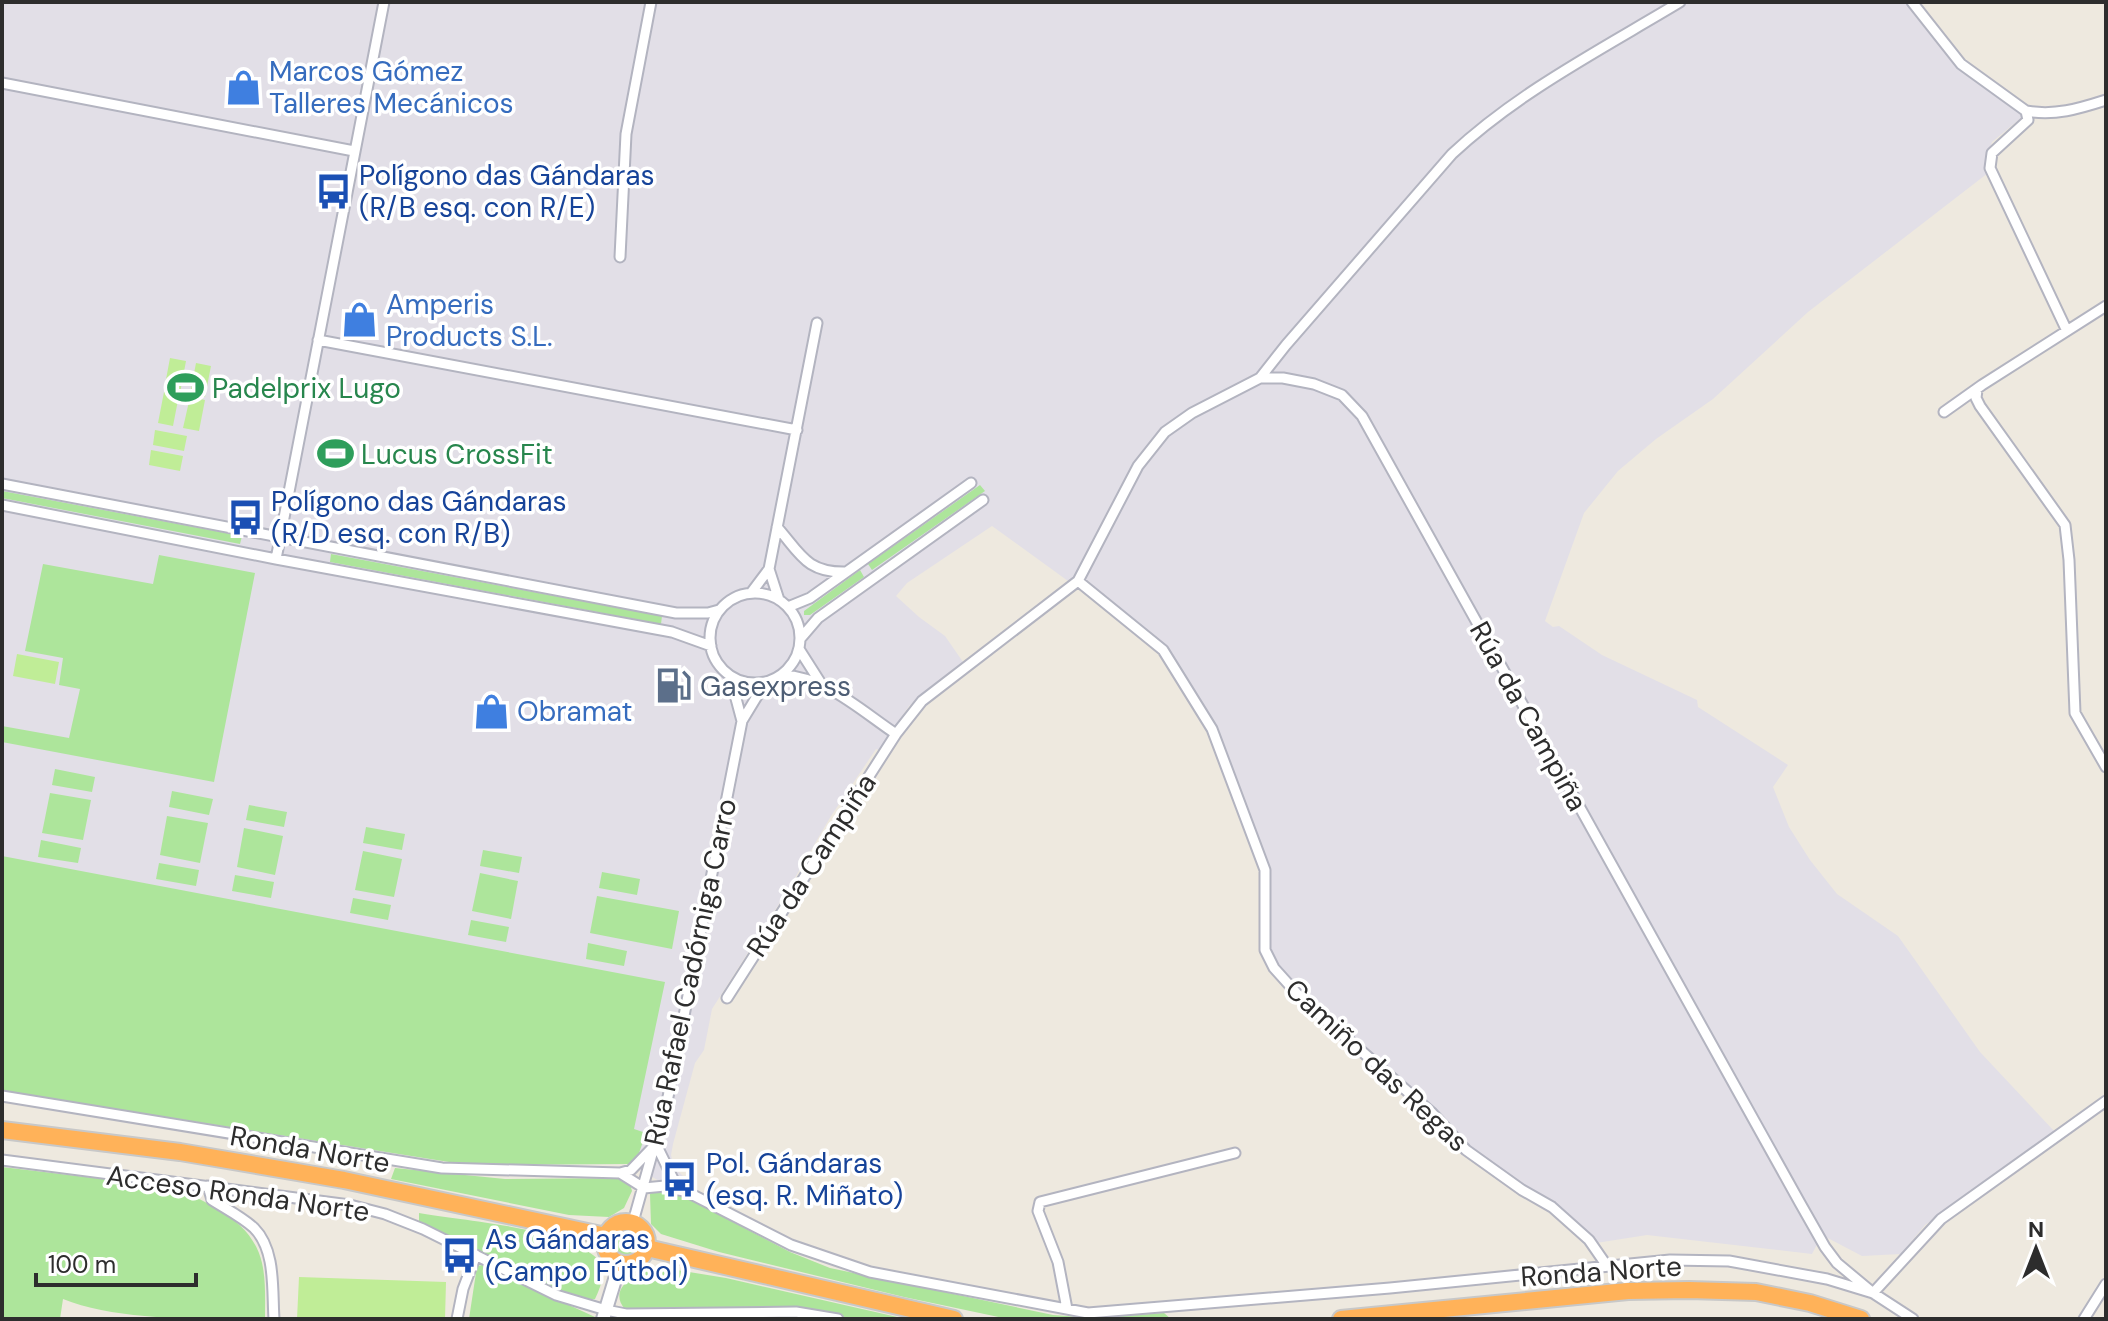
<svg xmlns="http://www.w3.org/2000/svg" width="2108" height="1321" font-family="'DM Sans',sans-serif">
	<rect width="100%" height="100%" fill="#eee9df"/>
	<path fill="#e2dfe7" d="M 2,2 L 1906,2 L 1943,51 L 2021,113 L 2022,117 L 1992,142 L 1987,156 L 1988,173 L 1808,312 L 1713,399 L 1656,439 L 1618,471 L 1584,513 L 1545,621 L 1553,627 L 1559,626 L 1602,655 L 1697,700 L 1698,707 L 1788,765 L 1773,787 L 1789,827 L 1810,860 L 1837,894 L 1898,936 L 1980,1052 L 2055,1132 L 1925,1225 L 1901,1254 L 1862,1256 L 1822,1235 L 1812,1254 L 1647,1235 L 1596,1243 L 1570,1216 L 1479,1159 L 1305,997 L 1280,970 L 1270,949 L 1265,855 L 1242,792 L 1211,719 L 1179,665 L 1091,588 L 1089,581 L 1068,581 L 992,526 L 907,583 L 896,596 L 919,617 L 945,636 L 963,662 L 909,706 L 879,750 L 876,749 L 831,816 L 789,888 L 712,1009 L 704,1050 L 695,1063 L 673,1144 L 671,1155 L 674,1167 L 687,1180 L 682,1189 L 663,1183 L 629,1164 L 468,1165 L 2,1091 Z"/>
	<path fill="#ade59b" d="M 980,485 L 985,491 L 872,570 L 868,564 Z
		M 2,491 L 242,536 L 240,544 L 2,498 Z
		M 331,554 L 662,616 L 661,624 L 330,562 Z
		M 159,555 L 255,573 L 214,782 L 2,742 L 2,726 L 69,738 L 80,689 L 59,685 L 63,658 L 25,651 L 43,564 L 153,584 Z
		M 860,570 L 864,577 L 810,615 L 804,615 L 804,611 Z
		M 55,769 L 95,777 L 92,792 L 52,785 Z
		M 172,791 L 213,799 L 209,815 L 169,807 Z
		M 50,793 L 91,800 L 83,840 L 42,833 Z
		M 249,805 L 287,812 L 284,827 L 246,820 Z
		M 167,816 L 208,823 L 200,863 L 160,855 Z
		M 366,827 L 405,834 L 402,850 L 363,843 Z
		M 244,828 L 283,836 L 275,875 L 237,867 Z
		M 41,840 L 81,848 L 78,863 L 38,857 Z
		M 483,850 L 522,857 L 519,873 L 480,866 Z
		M 363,851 L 402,859 L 394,897 L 355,890 Z
		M 2,856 L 665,982 L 634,1129 L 646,1133 L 639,1153 L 629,1164 L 468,1165 L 2,1091 Z
		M 159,863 L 199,870 L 196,886 L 156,879 Z
		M 602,872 L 640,879 L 637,895 L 599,888 Z
		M 480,873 L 518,881 L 511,919 L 472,911 Z
		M 235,875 L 274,882 L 271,898 L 232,891 Z
		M 597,896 L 679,911 L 672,949 L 590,933 Z
		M 353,898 L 391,905 L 388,920 L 350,913 Z
		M 471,920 L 509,927 L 506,942 L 468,935 Z
		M 588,943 L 627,951 L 624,966 L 586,959 Z
		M 2,1167 L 170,1187 C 207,1201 253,1221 262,1263 C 266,1280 265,1301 265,1319 C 204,1319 117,1321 63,1299 L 60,1319 L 2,1319 Z
		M 395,1168 L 505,1179 L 624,1178 L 629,1180 L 632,1191 L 624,1208 L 609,1217 L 569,1215 L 391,1179 Z
		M 668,1188 L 790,1252 L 830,1268 L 1053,1315 L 1095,1318 L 1164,1313 L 1171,1319 L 1008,1319 L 904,1297 L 719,1252 L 661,1234 L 651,1224 L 650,1194 L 654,1190 Z
		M 419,1213 C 464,1221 558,1227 593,1255 C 608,1266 602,1285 595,1299 L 586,1300 L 572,1296 L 419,1222 Z
		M613 1243a13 13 0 1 1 26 0a13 13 0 1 1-26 0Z
		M 482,1265 L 595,1317 L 595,1319 L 469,1319 L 477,1266 Z
		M 652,1266 L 726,1278 L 906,1319 L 860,1319 L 769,1307 L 686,1310 L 625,1309 C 607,1289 636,1273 652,1266 Z"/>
	<path fill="#c0ed97" d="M 170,358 L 186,361 L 180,393 L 164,390 Z
		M 196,363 L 211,366 L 205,397 L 190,394 Z
		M 164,392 L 179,395 L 173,426 L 158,423 Z
		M 190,397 L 205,400 L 199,431 L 183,428 Z
		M 155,430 L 187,436 L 184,451 L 153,445 Z
		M 151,450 L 183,456 L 180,471 L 149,465 Z
		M 17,654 L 59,662 L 55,684 L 13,676 Z
		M 299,1277 L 446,1282 L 445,1319 L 297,1319 Z"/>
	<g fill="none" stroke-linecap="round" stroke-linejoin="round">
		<defs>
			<path id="street" d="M 1912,2 L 1961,64 L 2026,111 L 2028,120 L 1992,153 L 1990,168 L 2067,331
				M 2,83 L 354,151
				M 2026,111 C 2055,116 2078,109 2106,100
				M 620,257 L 626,134 L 651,2
				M 318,340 L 797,430
				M 1260,378 L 1286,345 L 1452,154 C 1518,92 1602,49 1680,2
				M 1977,390 L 1976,398 L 1980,406 L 2065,525 L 2069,560 L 2075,713 L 2106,767
				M 1944,412 L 1982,385 L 2106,306
				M 2,484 L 676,613 L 708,613 L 719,610
				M 2,505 L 276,559 L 672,632 L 711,646
				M 777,527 C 800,553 806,573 846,572
				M 276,559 L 384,2
				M 769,569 L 779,600
				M 1078,581 L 1163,650 L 1212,729 L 1265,870 L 1265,950 L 1274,968 L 1301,998 L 1432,1113 L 1466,1150 L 1522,1190 L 1552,1207 L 1589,1240 L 1607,1266
				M710 638a45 45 0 1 1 90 0a45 45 0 1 1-90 0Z
				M 751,593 L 769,569 L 817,323
				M 788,607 L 810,598 L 971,483
				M 800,639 L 818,618 L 983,500
				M 799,649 L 820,682
				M 782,675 C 826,677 860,710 896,734
				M 730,676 L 742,721
				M 727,998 L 896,734 L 922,701 L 1078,581 L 1138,466 L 1165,432 L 1192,413 L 1260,378 L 1283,378 L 1314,384 L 1342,395 L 1362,416 L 1800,1203 L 1825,1247 L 1837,1263 L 1873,1293 L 1941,1219 L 2106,1101
				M 2,1096 L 442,1168 L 620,1173 L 631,1170 L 656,1144
				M 656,1144 L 675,1183 L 691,1194 L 791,1245 L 870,1272 L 1088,1313 L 1390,1288 L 1670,1260 L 1729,1261 L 1827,1279 L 1873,1293 L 1913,1319
				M 2,1160 L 350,1205 L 385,1214 L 423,1229 L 556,1295 L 606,1310 L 626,1314 L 796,1312 L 838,1319
				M 620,1173 L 644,1188 L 665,1186 L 683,1191
				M 208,1186 L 212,1200 C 226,1209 242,1217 254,1228 C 276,1250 272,1290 274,1319
				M 633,1222 L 668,1097 L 742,721 L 765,683
				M 1067,1309 L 1058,1262 L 1038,1211 L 1040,1202 L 1235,1153
				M 457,1319 L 463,1289 L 476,1255
				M 2084,1319 L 2106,1284"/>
			<path id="secondary" d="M 603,1319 L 620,1263"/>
			<path id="highway" d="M 2,1130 L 180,1152 L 344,1180 L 606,1236
				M605 1243a21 21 0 1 1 42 0a21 21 0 1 1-42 0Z
				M 647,1248 L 954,1319
				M 1341,1319 L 1628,1291 L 1689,1290 L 1756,1292 L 1810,1303 L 1861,1319"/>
		</defs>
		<use href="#street" stroke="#b3b4c0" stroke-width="13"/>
		<use href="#secondary" stroke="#b3b4c0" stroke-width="16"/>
		<use href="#highway" stroke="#c8c8c8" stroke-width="20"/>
		<use href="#street" stroke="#fff" stroke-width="9"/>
		<use href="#secondary" stroke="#fff" stroke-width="12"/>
		<use href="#highway" stroke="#ffb259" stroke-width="16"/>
	</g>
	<defs>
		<symbol id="shop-bare" viewBox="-9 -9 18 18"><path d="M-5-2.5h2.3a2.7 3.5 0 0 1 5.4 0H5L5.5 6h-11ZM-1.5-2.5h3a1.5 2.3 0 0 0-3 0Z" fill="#3f7fe0" stroke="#fff" stroke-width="2.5" paint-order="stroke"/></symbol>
		<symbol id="bus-bare" viewBox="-9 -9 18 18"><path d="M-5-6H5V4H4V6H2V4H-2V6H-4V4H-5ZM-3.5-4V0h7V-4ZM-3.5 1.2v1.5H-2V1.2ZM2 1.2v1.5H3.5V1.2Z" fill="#1a4fb4" stroke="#fff" stroke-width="2.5" paint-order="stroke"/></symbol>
		<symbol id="stadium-bare" viewBox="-9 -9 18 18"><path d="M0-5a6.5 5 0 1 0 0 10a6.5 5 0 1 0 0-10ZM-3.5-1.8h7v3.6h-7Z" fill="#2e9e5b" stroke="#fff" stroke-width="2.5" paint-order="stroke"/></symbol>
		<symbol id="fuel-bare" viewBox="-9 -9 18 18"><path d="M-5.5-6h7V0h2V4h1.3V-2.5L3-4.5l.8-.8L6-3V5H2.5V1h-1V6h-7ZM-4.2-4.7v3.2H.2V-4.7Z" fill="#5c6f8a" stroke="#fff" stroke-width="2.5" paint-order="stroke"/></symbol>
	</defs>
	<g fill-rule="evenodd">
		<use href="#shop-bare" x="218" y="62" width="51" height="51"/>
		<use href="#bus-bare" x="308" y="166" width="51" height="51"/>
		<use href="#shop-bare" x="334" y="294" width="51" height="51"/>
		<use href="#stadium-bare" x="160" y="362" width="51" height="51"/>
		<use href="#stadium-bare" x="310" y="428" width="51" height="51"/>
		<use href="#bus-bare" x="220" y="492" width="51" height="51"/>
		<use href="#fuel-bare" x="648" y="660" width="51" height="51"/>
		<use href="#shop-bare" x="466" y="686" width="51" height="51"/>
		<use href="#bus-bare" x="654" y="1154" width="51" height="51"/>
		<use href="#bus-bare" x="434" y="1230" width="51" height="51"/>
	</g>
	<g text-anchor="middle" stroke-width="7" stroke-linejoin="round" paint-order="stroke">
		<g font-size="28" fill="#366cbe" stroke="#fff" text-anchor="start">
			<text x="269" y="81">Marcos Gómez<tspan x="269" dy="32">Talleres Mecánicos</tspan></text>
			<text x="386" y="314">Amperis<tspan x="386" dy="32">Products S.L.</tspan></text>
			<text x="517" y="721">Obramat</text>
		</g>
		<g font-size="28" fill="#164399" stroke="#fff" text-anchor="start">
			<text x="359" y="185">Polígono das Gándaras<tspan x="359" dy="32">(R/B esq. con R/E)</tspan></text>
			<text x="271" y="511">Polígono das Gándaras<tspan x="271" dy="32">(R/D esq. con R/B)</tspan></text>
			<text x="706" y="1173">Pol. Gándaras<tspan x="706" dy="32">(esq. R. Miñato)</tspan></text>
			<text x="485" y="1249">As Gándaras<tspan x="485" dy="32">(Campo Fútbol)</tspan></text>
		</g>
		<g font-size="28" fill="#27864d" stroke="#fff" text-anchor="start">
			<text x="212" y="398">Padelprix Lugo</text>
			<text x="361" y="464">Lucus CrossFit</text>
		</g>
		<g font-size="28" fill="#4e5e75" stroke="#fff" text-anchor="start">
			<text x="700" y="696">Gasexpress</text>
		</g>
		<g font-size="28" fill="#2d2d2d" stroke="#fff">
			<text transform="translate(1529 716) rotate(61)" y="10">Rúa da Campiña</text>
			<text transform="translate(811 865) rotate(-57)" y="10">Rúa da Campiña</text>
			<text transform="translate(690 972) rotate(-78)" y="10">Rúa Rafael Cadórniga Carro</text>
			<text transform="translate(1377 1065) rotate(43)" y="10">Camiño das Regas</text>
			<text transform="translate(310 1149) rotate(10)" y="10">Ronda Norte</text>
			<text transform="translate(238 1193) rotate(8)" y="10">Acceso Ronda Norte</text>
			<text transform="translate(1601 1271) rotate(-4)" y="10">Ronda Norte</text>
		</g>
	</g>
	<rect width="2108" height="1321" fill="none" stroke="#2d2d2d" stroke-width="8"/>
	<g transform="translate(2036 1249)" stroke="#ffffff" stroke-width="6" paint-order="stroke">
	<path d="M0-6L14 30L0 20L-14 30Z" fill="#2d2d2d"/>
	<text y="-12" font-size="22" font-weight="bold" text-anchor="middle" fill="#2d2d2d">N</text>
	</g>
	<path d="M36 1273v12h160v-12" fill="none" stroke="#2d2d2d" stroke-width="4"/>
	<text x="48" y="1273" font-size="24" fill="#2d2d2d" stroke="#ffffff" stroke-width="6" paint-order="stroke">100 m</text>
</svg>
